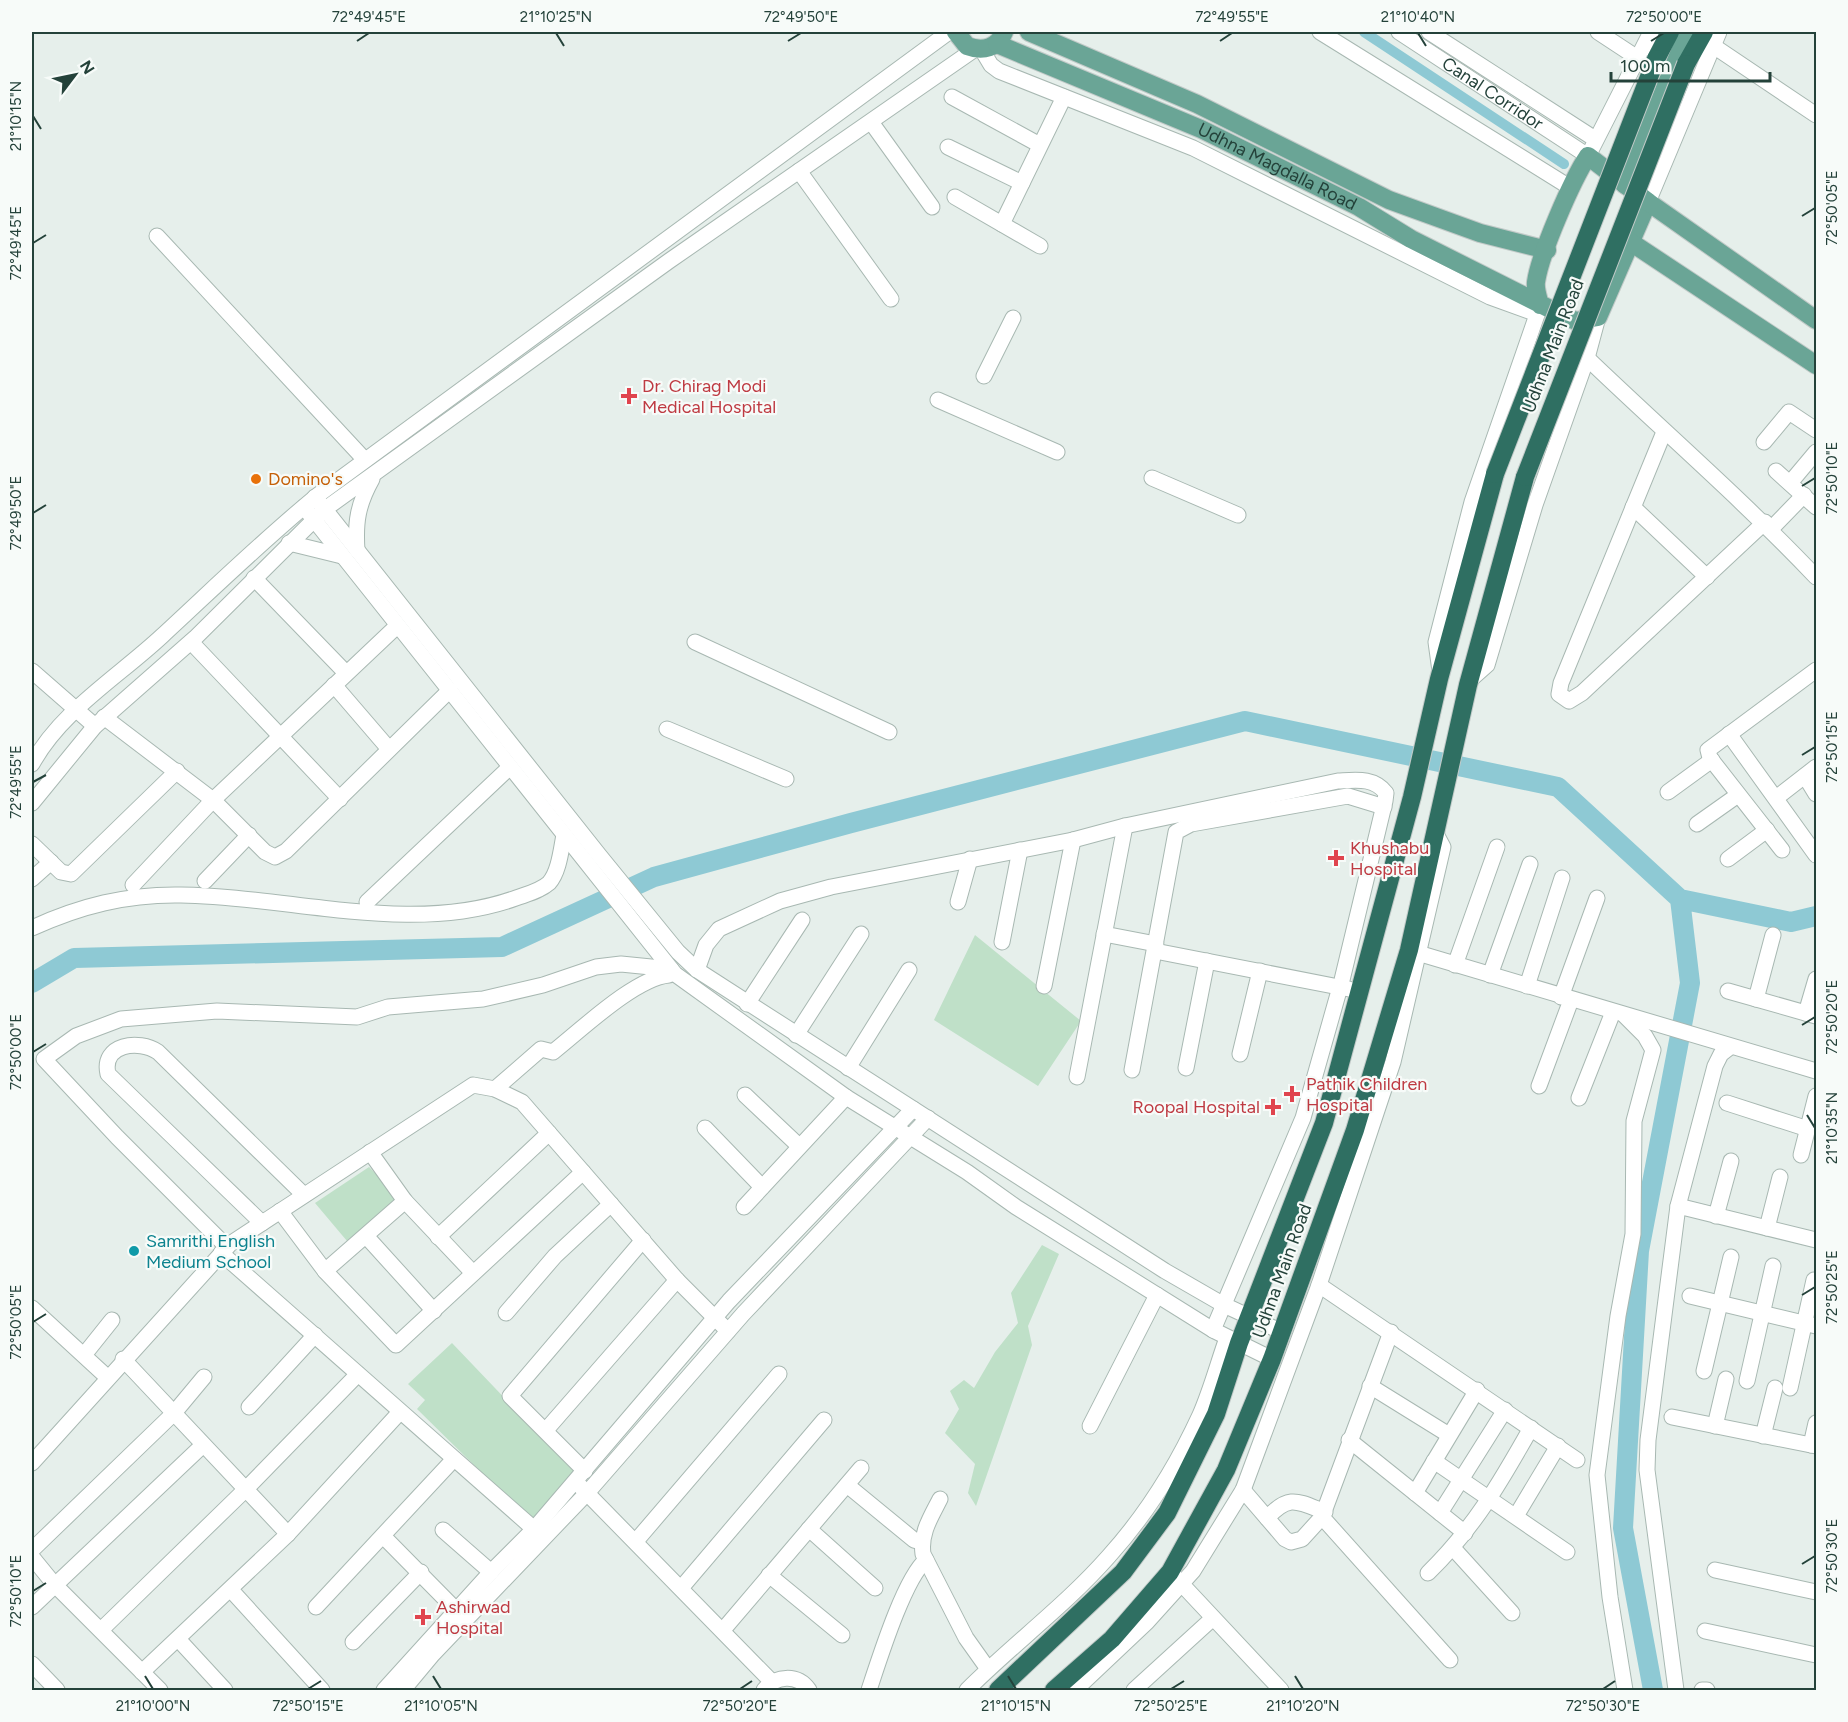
<svg xmlns="http://www.w3.org/2000/svg" width="1848" height="1722" font-family="Figtree,sans-serif">
	<rect width="100%" height="100%" fill="#e6efeb"/>
	<path fill="#bfe0c8" d="M 975,935 L 1081,1021 L 1038,1086 L 934,1020 Z
		M 369,1167 L 399,1197 L 347,1241 L 315,1203 Z
		M 1042,1245 L 1059,1254 L 1028,1326 L 1032,1345 L 976,1506 L 968,1493 L 975,1464 L 945,1433 L 959,1409 L 950,1391 L 964,1380 L 974,1388 L 995,1352 L 1018,1323 L 1011,1293 Z
		M 452,1343 L 575,1472 L 534,1524 L 417,1409 L 425,1400 L 408,1384 Z"/>
	<g fill="none" stroke-linecap="round" stroke-linejoin="round">
		<path stroke="#8ec9d4" stroke-width="10" d="M 1364,32 L 1564,164"/>
		<path stroke="#8ec9d4" stroke-width="20" d="M 1680,899 L 1791,922 L 1816,916
			M 32,983 L 74,958 L 502,947 L 654,877 L 851,823 L 1245,721 L 1558,787 L 1680,899 L 1690,983 L 1639,1251 L 1623,1528 L 1653,1690"/>
		<defs>
			<g id="minor">
				<path d="M 1320,32 L 1571,188"/>
				<path id="s1" d="M 1399,32 L 1588,156 L 1651,32"/>
				<path d="M 1429,32 L 1595,139"/>
				<path d="M 1598,32 L 1636,57"/>
				<path d="M 1712,45 L 1816,115"/>
				<path d="M 982,50 L 991,65 L 999,71 L 1193,148 L 1490,297 L 1537,314"/>
				<path d="M 952,97 L 1038,144"/>
				<path d="M 871,122 L 932,207"/>
				<path d="M 948,147 L 1022,183"/>
				<path d="M 799,171 L 891,299"/>
				<path d="M 955,197 L 1040,246"/>
				<path d="M 1648,202 L 1719,32"/>
				<path d="M 1002,224 L 1064,97"/>
				<path d="M 157,236 L 365,460"/>
				<path d="M 1587,358 C 1663,431 1743,500 1816,577"/>
				<path d="M 984,376 L 1013,318"/>
				<path d="M 938,400 L 1057,452"/>
				<path d="M 1664,432 L 1561,683 L 1559,694 L 1569,701 L 1582,693 L 1765,522"/>
				<path d="M 1764,442 L 1789,412 L 1816,430"/>
				<path d="M 1776,471 L 1816,507"/>
				<path d="M 1152,478 L 1238,515"/>
				<path d="M 1790,483 L 1816,452"/>
				<path d="M 315,497 L 599,855 L 678,952 L 697,970 L 1165,1271 L 1224,1305 L 1282,1332"/>
				<path d="M 304,507 L 675,974 L 846,1097 L 967,1172 L 1016,1207 L 1213,1330 L 1272,1359"/>
				<path d="M 1633,507 L 1707,577"/>
				<path d="M 1771,529 L 1804,495"/>
				<path d="M 289,543 L 342,556"/>
				<path d="M 357,550 C 355,522 358,504 372,479"/>
				<path d="M 254,578 L 346,673"/>
				<path d="M 191,642 L 340,799"/>
				<path d="M 695,642 L 889,732"/>
				<path d="M 32,671 L 95,726"/>
				<path d="M 1440,671 L 1436,642 L 1472,502 L 1540,306"/>
				<path d="M 1469,681 L 1487,665 L 1535,505 L 1587,358 L 1598,317"/>
				<path d="M 334,685 L 389,749"/>
				<path d="M 104,717 L 213,800 L 265,852 L 275,857 L 286,851 L 450,690"/>
				<path d="M 667,729 L 786,779"/>
				<path d="M 1729,734 L 1816,855"/>
				<path d="M 32,764 C 61,711 118,677 162,636 C 214,588 263,540 318,495 L 949,32"/>
				<path d="M 1805,776 L 1816,794"/>
				<path d="M 1668,792 L 1712,760"/>
				<path d="M 1776,798 L 1816,767"/>
				<path d="M 32,803 L 95,726 L 195,638 L 325,509 L 669,261 L 975,49"/>
				<path d="M 1697,824 L 1738,795"/>
				<path d="M 32,844 L 61,872 L 71,874 L 177,771"/>
				<path d="M 1782,850 L 1710,758 L 1708,750 L 1816,670"/>
				<path d="M 1728,859 L 1767,830"/>
				<path d="M 32,879 L 51,862"/>
				<path d="M 205,881 L 249,835"/>
				<path d="M 133,885 L 213,800 L 397,626"/>
				<path d="M 367,902 L 510,767"/>
				<path d="M 958,902 L 970,859"/>
				<path d="M 32,928 C 80,906 127,894 181,895 C 290,896 411,936 516,898 C 527,894 540,891 549,883 C 559,872 561,850 564,835"/>
				<path d="M 1104,934 L 1156,944"/>
				<path d="M 1002,942 L 1020,850"/>
				<path d="M 1155,951 L 1349,989"/>
				<path d="M 1411,951 L 1816,1071"/>
				<path d="M 1455,965 L 1497,847"/>
				<path d="M 697,970 L 706,945 L 719,929 L 780,901 L 831,887 L 1073,840 L 1125,826 L 1338,781 C 1356,780 1374,777 1386,793 L 1385,801 L 1342,980 L 1303,1118 L 1213,1330"/>
				<path d="M 1490,975 L 1530,864"/>
				<path d="M 1044,986 L 1073,840"/>
				<path d="M 1527,986 L 1562,878"/>
				<path d="M 1728,991 L 1816,1016"/>
				<path d="M 1561,997 L 1597,898"/>
				<path d="M 1756,999 L 1773,935"/>
				<path d="M 747,1004 L 802,920"/>
				<path d="M 1806,1013 L 1816,979"/>
				<path d="M 1625,1016 L 1645,1036 L 1653,1050 L 1634,1121 L 1633,1234 L 1618,1316 L 1597,1475 L 1610,1597 L 1625,1690"/>
				<path d="M 796,1035 L 861,934"/>
				<path d="M 1240,1054 L 1260,971"/>
				<path d="M 848,1068 L 909,970"/>
				<path d="M 1186,1068 L 1207,961"/>
				<path d="M 1132,1070 L 1176,832 L 1191,824 L 1348,796 L 1384,807"/>
				<path d="M 1077,1077 L 1125,826"/>
				<path d="M 1539,1086 L 1571,1000"/>
				<path d="M 495,1089 L 541,1049 L 553,1052 C 581,1030 635,978 669,975"/>
				<path d="M 745,1095 L 799,1146"/>
				<path d="M 1579,1098 L 1613,1012"/>
				<path d="M 1727,1103 L 1808,1129"/>
				<path d="M 705,1128 L 762,1187"/>
				<path d="M 370,1152 L 405,1201 L 473,1273"/>
				<path d="M 1801,1155 L 1816,1096"/>
				<path d="M 1678,1206 L 1816,1240"/>
				<path d="M 744,1207 L 846,1097"/>
				<path d="M 280,1211 L 325,1271 L 396,1345 L 583,1172"/>
				<path d="M 1716,1216 L 1731,1161"/>
				<path d="M 262,1223 L 108,1074 C 101,1044 139,1039 158,1052 L 304,1195"/>
				<path d="M 1767,1228 L 1780,1177"/>
				<path d="M 366,1236 L 434,1311"/>
				<path d="M 438,1237 L 549,1133"/>
				<path d="M 227,1247 L 117,1137 L 44,1059 L 76,1036 L 121,1019 L 217,1011 L 357,1017 L 388,1007 L 483,999 L 543,985 L 596,967 L 621,964 L 671,969"/>
				<path d="M 221,1253 L 534,1529"/>
				<path d="M 325,1271 L 405,1201"/>
				<path d="M 1319,1285 L 1577,1460"/>
				<path d="M 1690,1296 L 1816,1326"/>
				<path d="M 32,1308 L 107,1377"/>
				<path d="M 506,1313 L 555,1256 L 611,1204"/>
				<path d="M 84,1355 L 112,1320"/>
				<path d="M 123,1359 L 288,1534"/>
				<path d="M 1704,1371 L 1731,1257"/>
				<path d="M 1747,1381 L 1773,1266"/>
				<path d="M 1370,1386 L 1449,1435"/>
				<path d="M 1790,1388 L 1814,1280"/>
				<path d="M 249,1407 L 315,1335"/>
				<path d="M 1672,1417 L 1816,1446"/>
				<path d="M 1090,1426 L 1157,1295"/>
				<path d="M 1715,1426 L 1726,1379"/>
				<path d="M 546,1430 L 677,1280"/>
				<path d="M 1763,1436 L 1775,1388"/>
				<path d="M 1349,1440 L 1465,1533"/>
				<path d="M 1811,1445 L 1816,1423"/>
				<path d="M 1434,1461 L 1567,1552"/>
				<path d="M 32,1463 L 230,1244 L 473,1085 L 495,1089 L 522,1102 L 677,1280 L 728,1331"/>
				<path d="M 585,1471 L 510,1396 L 643,1240"/>
				<path d="M 847,1485 L 914,1540 L 921,1542"/>
				<path d="M 580,1486 L 771,1681"/>
				<path d="M 1243,1490 L 1285,1539 L 1291,1542 L 1302,1539 L 1322,1517 L 1391,1332"/>
				<path d="M 1415,1493 L 1477,1390"/>
				<path d="M 940,1499 C 931,1517 920,1533 923,1554 L 966,1638 L 988,1669"/>
				<path d="M 1440,1513 L 1505,1410"/>
				<path d="M 1516,1516 L 1558,1446"/>
				<path d="M 1322,1517 L 1450,1660"/>
				<path d="M 1267,1518 C 1289,1494 1297,1501 1325,1512"/>
				<path d="M 809,1529 L 875,1588"/>
				<path d="M 443,1530 L 491,1572"/>
				<path d="M 383,1536 L 456,1610"/>
				<path d="M 636,1541 L 779,1374"/>
				<path d="M 1453,1548 L 1512,1613"/>
				<path d="M 32,1550 L 174,1413 L 204,1377"/>
				<path d="M 32,1557 L 54,1584 L 160,1690"/>
				<path d="M 1715,1570 L 1816,1592"/>
				<path d="M 1428,1573 C 1474,1528 1500,1483 1531,1428"/>
				<path d="M 769,1575 L 842,1635"/>
				<path d="M 1176,1578 L 1281,1690"/>
				<path d="M 682,1587 L 824,1420"/>
				<path d="M 231,1590 L 322,1690"/>
				<path d="M 32,1607 L 203,1445"/>
				<path d="M 316,1607 L 454,1459"/>
				<path d="M 101,1630 L 245,1490 L 358,1374"/>
				<path d="M 723,1630 L 861,1468"/>
				<path d="M 1705,1631 L 1816,1655"/>
				<path d="M 178,1639 L 225,1690"/>
				<path d="M 353,1642 L 421,1572"/>
				<path d="M 32,1664 L 57,1690"/>
				<path d="M 142,1672 L 288,1534 L 400,1412"/>
				<path d="M 384,1690 L 491,1572 L 534,1529 L 729,1301 L 913,1109"/>
				<path d="M 403,1690 L 433,1654 L 587,1493 L 743,1314 L 928,1118"/>
				<path d="M 764,1690 C 775,1676 797,1673 809,1690"/>
				<path d="M 869,1690 C 879,1660 904,1579 926,1560"/>
				<path d="M 967,1690 C 1013,1644 1066,1605 1109,1556 C 1146,1515 1177,1465 1200,1415 C 1211,1390 1218,1363 1227,1338"/>
				<path d="M 1075,1690 L 1147,1622 L 1193,1571 L 1243,1490 L 1319,1285 L 1393,1062 L 1443,847 L 1436,834"/>
				<path d="M 1134,1690 L 1213,1618"/>
				<path d="M 1676,1690 L 1647,1470 L 1648,1440 L 1678,1206 L 1715,1066 L 1721,1054 L 1730,1047"/>
				<path d="M 1702,1690 L 1707,1690"/>
			</g>
			<g id="major">
				<path d="M 956,32 L 967,46 C 983,52 998,48 1004,32"/>
				<path d="M 1029,32 L 1197,104 L 1389,200 L 1480,233 L 1547,250"/>
				<path id="s2" d="M 997,44 L 1201,129 L 1359,207 L 1411,239 L 1566,317 L 1576,321 L 1598,317 L 1648,202 L 1588,156 C 1572,180 1540,254 1536,282 C 1535,289 1538,297 1540,305"/>
				<path d="M 1625,185 L 1688,32"/>
				<path d="M 1648,202 L 1816,320"/>
				<path d="M 1629,241 L 1816,365"/>
			</g>
			<path id="highway" d="M 1656,59 L 1670,32
				M 1686,64 L 1704,32
				M 998,1690 L 1123,1572 L 1167,1513 L 1216,1414 L 1239,1343 L 1324,1123 L 1412,797 L 1439,679 L 1495,474
				M 1054,1690 L 1112,1639 L 1170,1572 L 1226,1470 L 1272,1359 L 1355,1130 L 1409,950 L 1468,685 L 1525,477"/>
		</defs>
		<use href="#minor" stroke="#a8b8b2" stroke-width="17"/>
		<use href="#major" stroke="#c2cac8" stroke-width="20"/>
		<use href="#highway" stroke="#c2cac8" stroke-width="20"/>
		<use href="#minor" stroke="#fff" stroke-width="15"/>
		<use href="#major" stroke="#6aa596" stroke-width="18"/>
		<use href="#highway" stroke="#2f6f62" stroke-width="18"/>
		<defs>
			<path id="highway-bridge" d="M 1495,474 L 1656,59
				M 1525,477 L 1686,64"/>
		</defs>
		<use href="#highway-bridge" stroke="#c2cac8" stroke-width="20" stroke-linecap="butt"/>
		<use href="#highway-bridge" stroke="#2f6f62" stroke-width="18"/>
	</g>
	<path fill="none" stroke="#24423a" stroke-width="2" d="M 556,33 L 564,46M 1418,33 L 1426,46M 357,41 L 369,33M 788,41 L 801,33M 1220,41 L 1232,33M 1651,41 L 1664,33M 33,116 L 41,129M 1802,216 L 1815,208M 33,243 L 46,235M 1802,486 L 1815,478M 33,513 L 46,505M 1802,755 L 1815,747M 33,782 L 46,775M 1802,1025 L 1815,1017M 33,1052 L 46,1044M 1807,1115 L 1815,1128M 1802,1295 L 1815,1287M 33,1322 L 46,1314M 1802,1564 L 1815,1556M 33,1591 L 46,1583M 145,1676 L 153,1689M 433,1676 L 441,1689M 1008,1676 L 1016,1689M 1295,1676 L 1303,1689M 308,1689 L 321,1681M 740,1689 L 752,1681M 1171,1689 L 1184,1681M 1603,1689 L 1615,1681"/>
	<g fill="#e0444e" stroke="#f7fbf9" stroke-width="2">
		<path d="M626 387h6v6h6v6h-6v6h-6v-6h-6v-6h6z"/>
		<path d="M1333 849h6v6h6v6h-6v6h-6v-6h-6v-6h6z"/>
		<path d="M1289 1085h6v6h6v6h-6v6h-6v-6h-6v-6h6z"/>
		<path d="M1270 1098h6v6h6v6h-6v6h-6v-6h-6v-6h6z"/>
		<path d="M420 1608h6v6h6v6h-6v6h-6v-6h-6v-6h6z"/>
	</g>
	<circle fill="#e8710a" stroke="#f7fbf9" stroke-width="2" cx="256" cy="479" r="6"/>
	<circle fill="#0f9aa8" stroke="#f7fbf9" stroke-width="2" cx="134" cy="1251" r="6"/>
	<g text-anchor="middle" stroke-width="4.5" stroke-linejoin="round" paint-order="stroke">
		<g font-size="18" fill="#24423a" stroke="#f7fbf9">
			<text dy="6" stroke="none"><textPath href="#s1" startOffset="112">Canal Corridor</textPath></text>
			<text dy="6" stroke="none"><textPath href="#s2" startOffset="306">Udhna Magdalla Road</textPath></text>
			<text transform="translate(1553 346) rotate(-69)" y="6">Udhna Main Road</text>
			<text transform="translate(1282 1271) rotate(-70)" y="6">Udhna Main Road</text>
		</g>
		<g font-size="18" fill="#be3a42" stroke="#f7fbf9" text-anchor="start">
			<text x="642" y="392">Dr. Chirag Modi<tspan x="642" dy="21">Medical Hospital</tspan></text>
			<text x="1350" y="854">Khushabu<tspan x="1350" dy="21">Hospital</tspan></text>
			<text x="1306" y="1090">Pathik Children<tspan x="1306" dy="21">Hospital</tspan></text>
			<text x="1260" y="1113" text-anchor="end">Roopal Hospital</text>
			<text x="436" y="1613">Ashirwad<tspan x="436" dy="21">Hospital</tspan></text>
		</g>
		<g font-size="18" fill="#c56008" stroke="#f7fbf9" text-anchor="start">
			<text x="268" y="485">Domino's</text>
		</g>
		<g font-size="18" fill="#0d838f" stroke="#f7fbf9" text-anchor="start">
			<text x="146" y="1247">Samrithi English<tspan x="146" dy="21">Medium School</tspan></text>
		</g>
	</g>
	<rect width="1848" height="1722" fill="none" stroke="#f7fbf9" stroke-width="66"/>
	<g transform="translate(75 75) rotate(58)" stroke="#f7fbf9" stroke-width="4.5" paint-order="stroke">
	<path d="M0-4.5L10 22L0 15L-10 22Z" fill="#24423a"/>
	<text y="-9" font-size="16" font-weight="bold" text-anchor="middle" fill="#24423a">N</text>
	</g>
	<path d="M1611 72v9h159v-9" fill="none" stroke="#24423a" stroke-width="3"/>
	<text x="1620" y="72" font-size="18" fill="#24423a" stroke="#f7fbf9" stroke-width="4.5" paint-order="stroke">100 m</text>
	<rect x="33" y="33" width="1782" height="1656" fill="none" stroke="#24423a" stroke-width="2"/>
	<g font-size="15" text-anchor="middle" fill="#24423a">
		<text x="369" y="22">72°49'45"E</text>
		<text x="556" y="22">21°10'25"N</text>
		<text x="801" y="22">72°49'50"E</text>
		<text x="1232" y="22">72°49'55"E</text>
		<text x="1418" y="22">21°10'40"N</text>
		<text x="1664" y="22">72°50'00"E</text>
		<text transform="translate(16 116) rotate(-90)" y="5">21°10'15"N</text>
		<text transform="translate(1832 208) rotate(-90)" y="5">72°50'05"E</text>
		<text transform="translate(16 243) rotate(-90)" y="5">72°49'45"E</text>
		<text transform="translate(1832 478) rotate(-90)" y="5">72°50'10"E</text>
		<text transform="translate(16 513) rotate(-90)" y="5">72°49'50"E</text>
		<text transform="translate(1832 747) rotate(-90)" y="5">72°50'15"E</text>
		<text transform="translate(16 782) rotate(-90)" y="5">72°49'55"E</text>
		<text transform="translate(1832 1017) rotate(-90)" y="5">72°50'20"E</text>
		<text transform="translate(16 1052) rotate(-90)" y="5">72°50'00"E</text>
		<text transform="translate(1832 1128) rotate(-90)" y="5">21°10'35"N</text>
		<text transform="translate(1832 1287) rotate(-90)" y="5">72°50'25"E</text>
		<text transform="translate(16 1322) rotate(-90)" y="5">72°50'05"E</text>
		<text transform="translate(1832 1556) rotate(-90)" y="5">72°50'30"E</text>
		<text transform="translate(16 1591) rotate(-90)" y="5">72°50'10"E</text>
		<text x="153" y="1711">21°10'00"N</text>
		<text x="308" y="1711">72°50'15"E</text>
		<text x="441" y="1711">21°10'05"N</text>
		<text x="740" y="1711">72°50'20"E</text>
		<text x="1016" y="1711">21°10'15"N</text>
		<text x="1171" y="1711">72°50'25"E</text>
		<text x="1303" y="1711">21°10'20"N</text>
		<text x="1603" y="1711">72°50'30"E</text>
	</g>
</svg>
